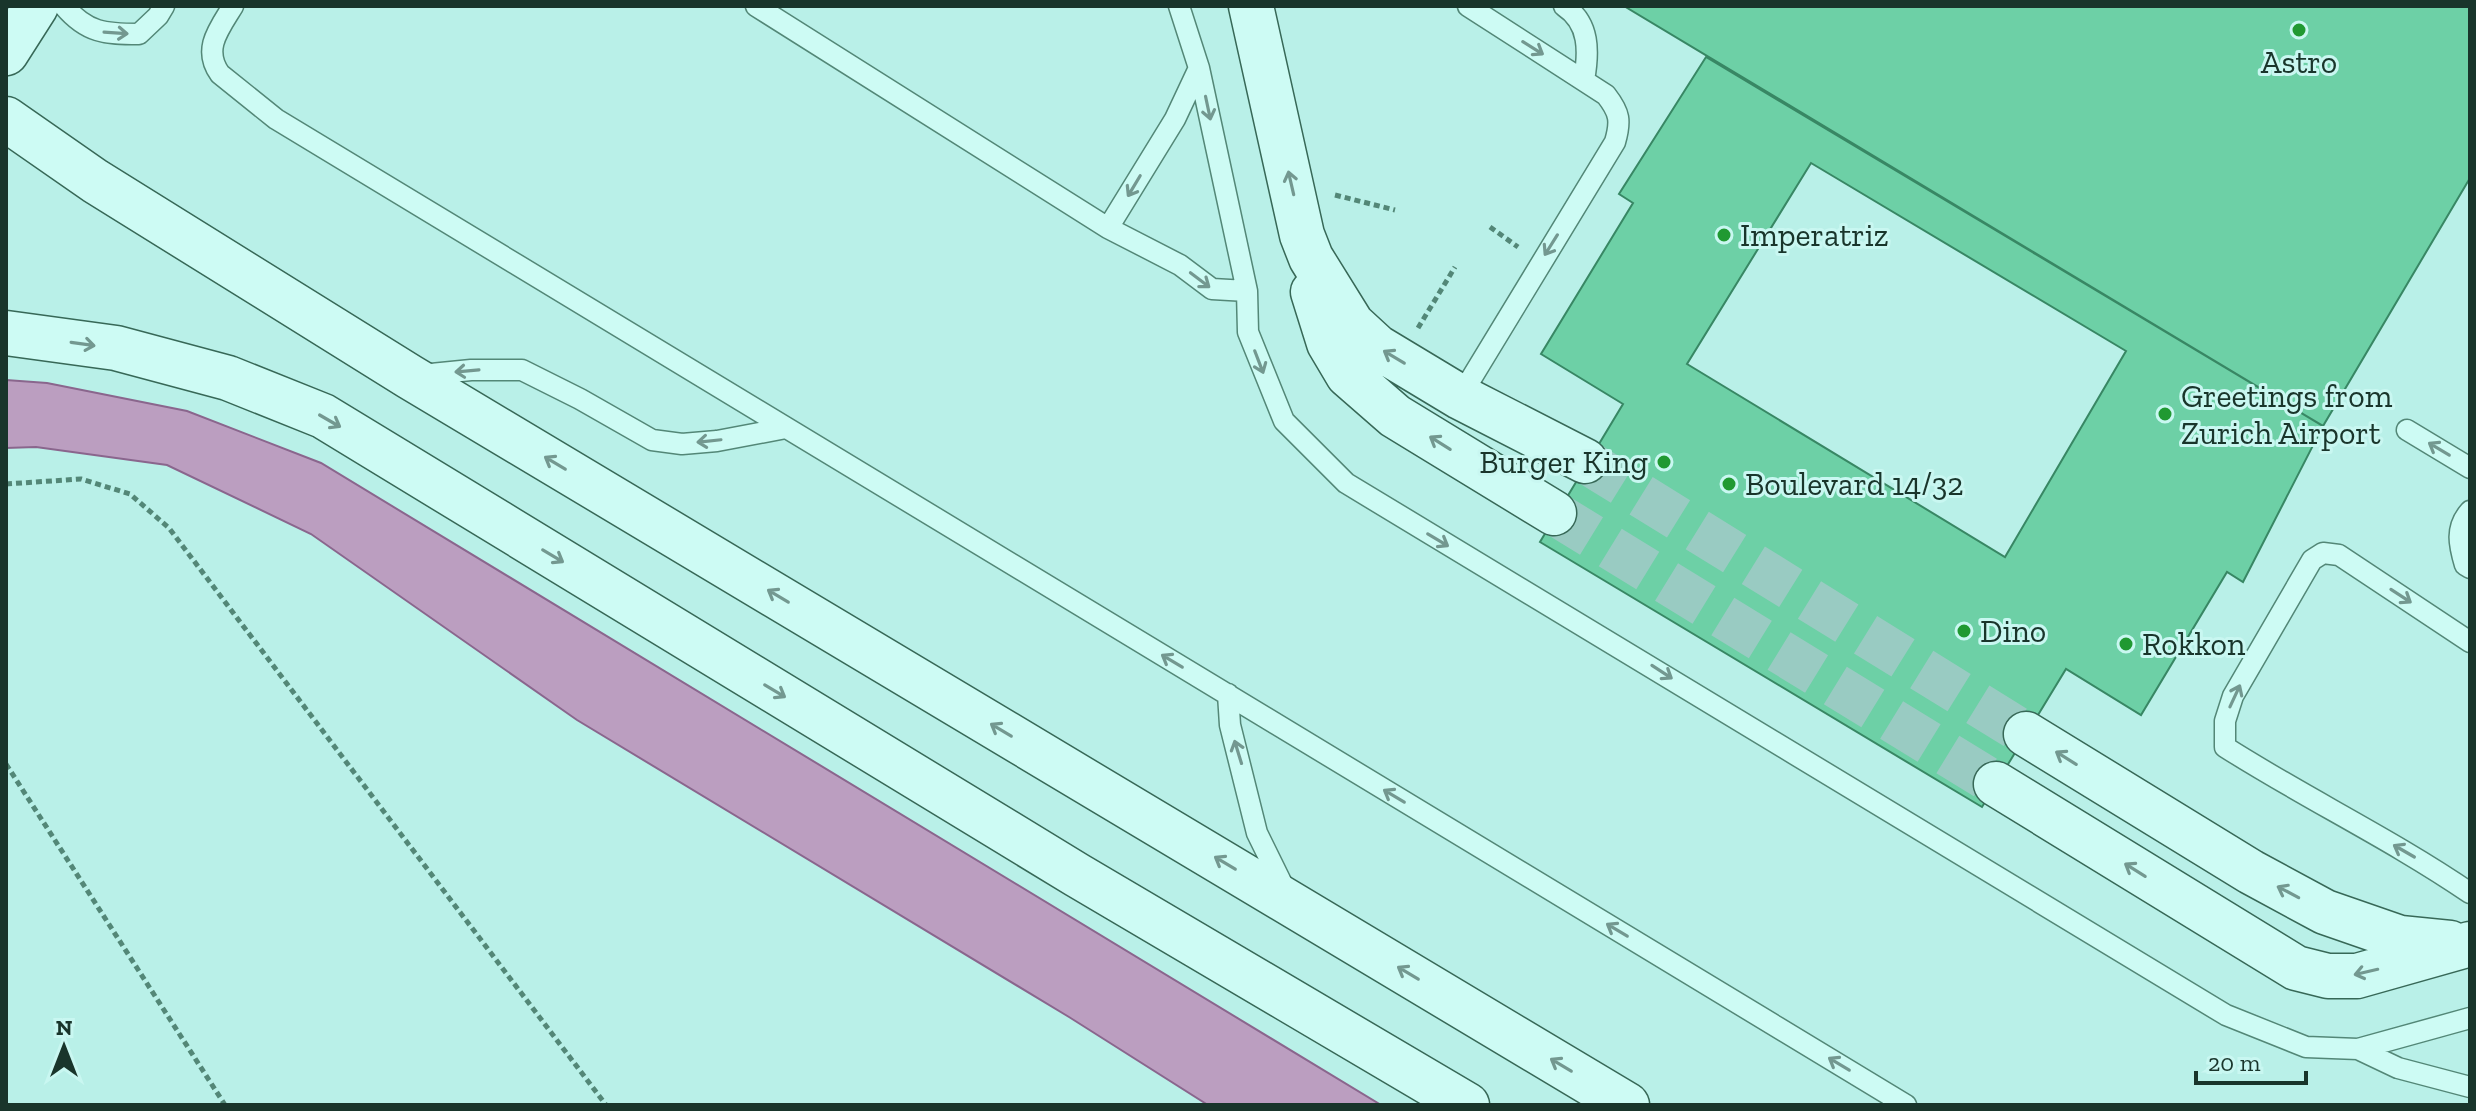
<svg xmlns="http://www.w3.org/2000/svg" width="2476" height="1111" font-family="'Zilla Slab',serif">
	<rect width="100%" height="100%" fill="#b9f0e8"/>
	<path fill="#bb9ec0" stroke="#8a668d" stroke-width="2" d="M 6,380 L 47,383 L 187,411 L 321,463 L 1381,1105 L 1208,1105 L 1069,1017 L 577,720 L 311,534 L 167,465 L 36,447 L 6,448 Z"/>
	<path fill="#6dd0a6" stroke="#388764" stroke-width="2" fill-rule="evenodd" d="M 1624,6 L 2470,6 L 2470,178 L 2323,426 Z
		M 1706,57 L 2323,426 L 2243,582 L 2227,572 L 2141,715 L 2066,669 L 1982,807 L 1540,542 L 1623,404 L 1541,354 L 1633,203 L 1619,194 ZM 1811,163 L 2126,351 L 2005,557 L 1687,364 Z"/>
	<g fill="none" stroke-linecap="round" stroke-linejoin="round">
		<path stroke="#99cbc2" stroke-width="44" stroke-dasharray="44 22" stroke-linecap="butt" d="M 1585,461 L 2026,734
			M 1554,513 L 1996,784"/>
		<defs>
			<path id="service" d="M 64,6 C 87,33 105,34 139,34 L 158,16 L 164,6
				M 233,6 C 219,29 202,49 220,74 L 276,119 L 1906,1105
				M 756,6 L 1108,228 L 1180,265 L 1212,289 L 1247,291
				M 1179,6 L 1199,68 L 1247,291 L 1248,332 L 1284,421 L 1346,483 L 2226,1015 L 2306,1047 L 2358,1049 L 2470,1018
				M 1564,6 C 1590,23 1589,52 1584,80
				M 1108,228 L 1175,119 L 1199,68
				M 421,375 L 471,370 L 522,370 L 580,399 L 652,440 L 682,444 L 717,441 L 786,428
				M 1460,397 L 1615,142 C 1621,121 1620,113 1606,95 L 1468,6
				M 2407,430 L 2470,468
				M 2470,511 C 2455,528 2459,545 2465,565 L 2470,568
				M 2470,642 L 2339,555 L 2323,553 L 2312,560 L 2233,696 L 2225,721 L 2225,747 C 2305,798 2391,839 2470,893
				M 1228,694 L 1230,725 L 1257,833 L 1286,892
				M 2358,1049 L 2398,1068 L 2470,1087"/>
			<path id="secondary" d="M 1251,6 L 1302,235 L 1311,258 L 1352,324 L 1377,347 L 1460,397 L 1585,461
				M 6,53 L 36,6
				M 6,119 L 95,181 L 410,377 L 1627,1105
				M 1313,292 L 1329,343 L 1348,375 L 1395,416 L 1554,513
				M 6,333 L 116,348 L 228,378 L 323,416 L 1077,875 L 1467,1105
				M 2026,734 L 2251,872 L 2325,912 L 2400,938 L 2450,943
				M 1996,784 L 2296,968 L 2328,976 L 2357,976 L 2470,944"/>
		</defs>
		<use href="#service" stroke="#538777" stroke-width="23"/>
		<use href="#secondary" stroke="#376857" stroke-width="47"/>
		<path stroke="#538777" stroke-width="5" stroke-dasharray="6 4" stroke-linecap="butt" d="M 1335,195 L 1395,210
			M 1490,227 L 1518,247
			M 1418,328 L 1455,267
			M 6,484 L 81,479 L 130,494 L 169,528 L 606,1105
			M 6,764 L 225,1105"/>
		<use href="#service" stroke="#cdfbf4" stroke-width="20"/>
		<use href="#secondary" stroke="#cdfbf4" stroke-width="44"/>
	</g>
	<defs><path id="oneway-shaft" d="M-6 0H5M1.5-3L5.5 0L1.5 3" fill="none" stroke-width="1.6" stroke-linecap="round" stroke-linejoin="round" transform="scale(2)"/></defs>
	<g stroke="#739890">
		<use href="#oneway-shaft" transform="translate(116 33) rotate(4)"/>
		<use href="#oneway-shaft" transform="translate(1533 48) rotate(32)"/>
		<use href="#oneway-shaft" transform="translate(1208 108) rotate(78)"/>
		<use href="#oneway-shaft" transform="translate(1291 183) rotate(-103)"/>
		<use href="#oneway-shaft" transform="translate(1134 186) rotate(121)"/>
		<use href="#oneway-shaft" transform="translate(1551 245) rotate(122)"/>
		<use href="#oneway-shaft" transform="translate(1200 280) rotate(37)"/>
		<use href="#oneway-shaft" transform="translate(83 344) rotate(8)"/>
		<use href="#oneway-shaft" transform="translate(1394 357) rotate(-149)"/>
		<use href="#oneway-shaft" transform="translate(1259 362) rotate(69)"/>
		<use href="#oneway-shaft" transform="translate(467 371) rotate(175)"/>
		<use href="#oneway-shaft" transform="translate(330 421) rotate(30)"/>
		<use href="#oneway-shaft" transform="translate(709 441) rotate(174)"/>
		<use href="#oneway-shaft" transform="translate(1440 443) rotate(-148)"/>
		<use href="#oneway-shaft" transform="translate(2439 449) rotate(-149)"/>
		<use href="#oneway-shaft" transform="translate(555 463) rotate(-149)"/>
		<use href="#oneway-shaft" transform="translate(1438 540) rotate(31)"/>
		<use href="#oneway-shaft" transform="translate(553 556) rotate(31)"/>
		<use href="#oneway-shaft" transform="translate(778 596) rotate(-149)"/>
		<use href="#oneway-shaft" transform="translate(2401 596) rotate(33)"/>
		<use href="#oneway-shaft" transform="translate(1172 661) rotate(-149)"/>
		<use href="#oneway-shaft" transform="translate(1662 672) rotate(33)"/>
		<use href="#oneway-shaft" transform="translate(775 691) rotate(31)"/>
		<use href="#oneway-shaft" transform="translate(2235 696) rotate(-65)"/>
		<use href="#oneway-shaft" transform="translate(1001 730) rotate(-149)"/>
		<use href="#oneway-shaft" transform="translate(1238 752) rotate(-107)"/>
		<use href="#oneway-shaft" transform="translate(2066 758) rotate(-148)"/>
		<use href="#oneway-shaft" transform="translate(1394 796) rotate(-149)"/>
		<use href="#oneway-shaft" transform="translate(2404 851) rotate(-150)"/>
		<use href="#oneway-shaft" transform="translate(1225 863) rotate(-149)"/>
		<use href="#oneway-shaft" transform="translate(2135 870) rotate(-148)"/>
		<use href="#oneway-shaft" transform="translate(2288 892) rotate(-152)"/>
		<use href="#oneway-shaft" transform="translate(1617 930) rotate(-149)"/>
		<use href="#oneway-shaft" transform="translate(2366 972) rotate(167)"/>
		<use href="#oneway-shaft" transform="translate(1408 973) rotate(-149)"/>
		<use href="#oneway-shaft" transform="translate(1839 1064) rotate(-149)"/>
		<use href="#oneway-shaft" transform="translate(1561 1065) rotate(-149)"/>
	</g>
	<g fill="#209932" stroke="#c9f7f1" stroke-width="3">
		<circle cx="2299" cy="30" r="8"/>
		<circle cx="1724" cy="235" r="8"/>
		<circle cx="2165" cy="414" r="8"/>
		<circle cx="1664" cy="462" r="8"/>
		<circle cx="1729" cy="484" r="8"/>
		<circle cx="1964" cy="631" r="8"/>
		<circle cx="2126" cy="644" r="8"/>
	</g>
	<g text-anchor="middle" stroke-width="6" stroke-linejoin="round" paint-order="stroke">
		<g font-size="32" fill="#19352b" stroke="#c9f7f1" text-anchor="start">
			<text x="2299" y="73" text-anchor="middle">Astro</text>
			<text x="1740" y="246">Imperatriz</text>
			<text x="2181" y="407">Greetings from<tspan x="2181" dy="37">Zurich Airport</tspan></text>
			<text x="1648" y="473" text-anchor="end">Burger King</text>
			<text x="1745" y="495">Boulevard 14/32</text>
			<text x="1980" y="642">Dino</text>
			<text x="2142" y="655">Rokkon</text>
		</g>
	</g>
	<rect width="2476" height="1111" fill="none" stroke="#19352b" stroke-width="16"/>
	<g transform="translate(64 1047)" stroke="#c9f7f1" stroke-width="6" paint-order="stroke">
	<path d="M0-6L14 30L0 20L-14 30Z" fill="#19352b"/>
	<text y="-12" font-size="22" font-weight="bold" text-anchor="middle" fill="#19352b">N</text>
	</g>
	<path d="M2196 1071v12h110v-12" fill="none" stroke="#19352b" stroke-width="4"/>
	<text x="2208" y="1071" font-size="24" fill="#19352b" stroke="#c9f7f1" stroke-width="6" paint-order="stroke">20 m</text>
</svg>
